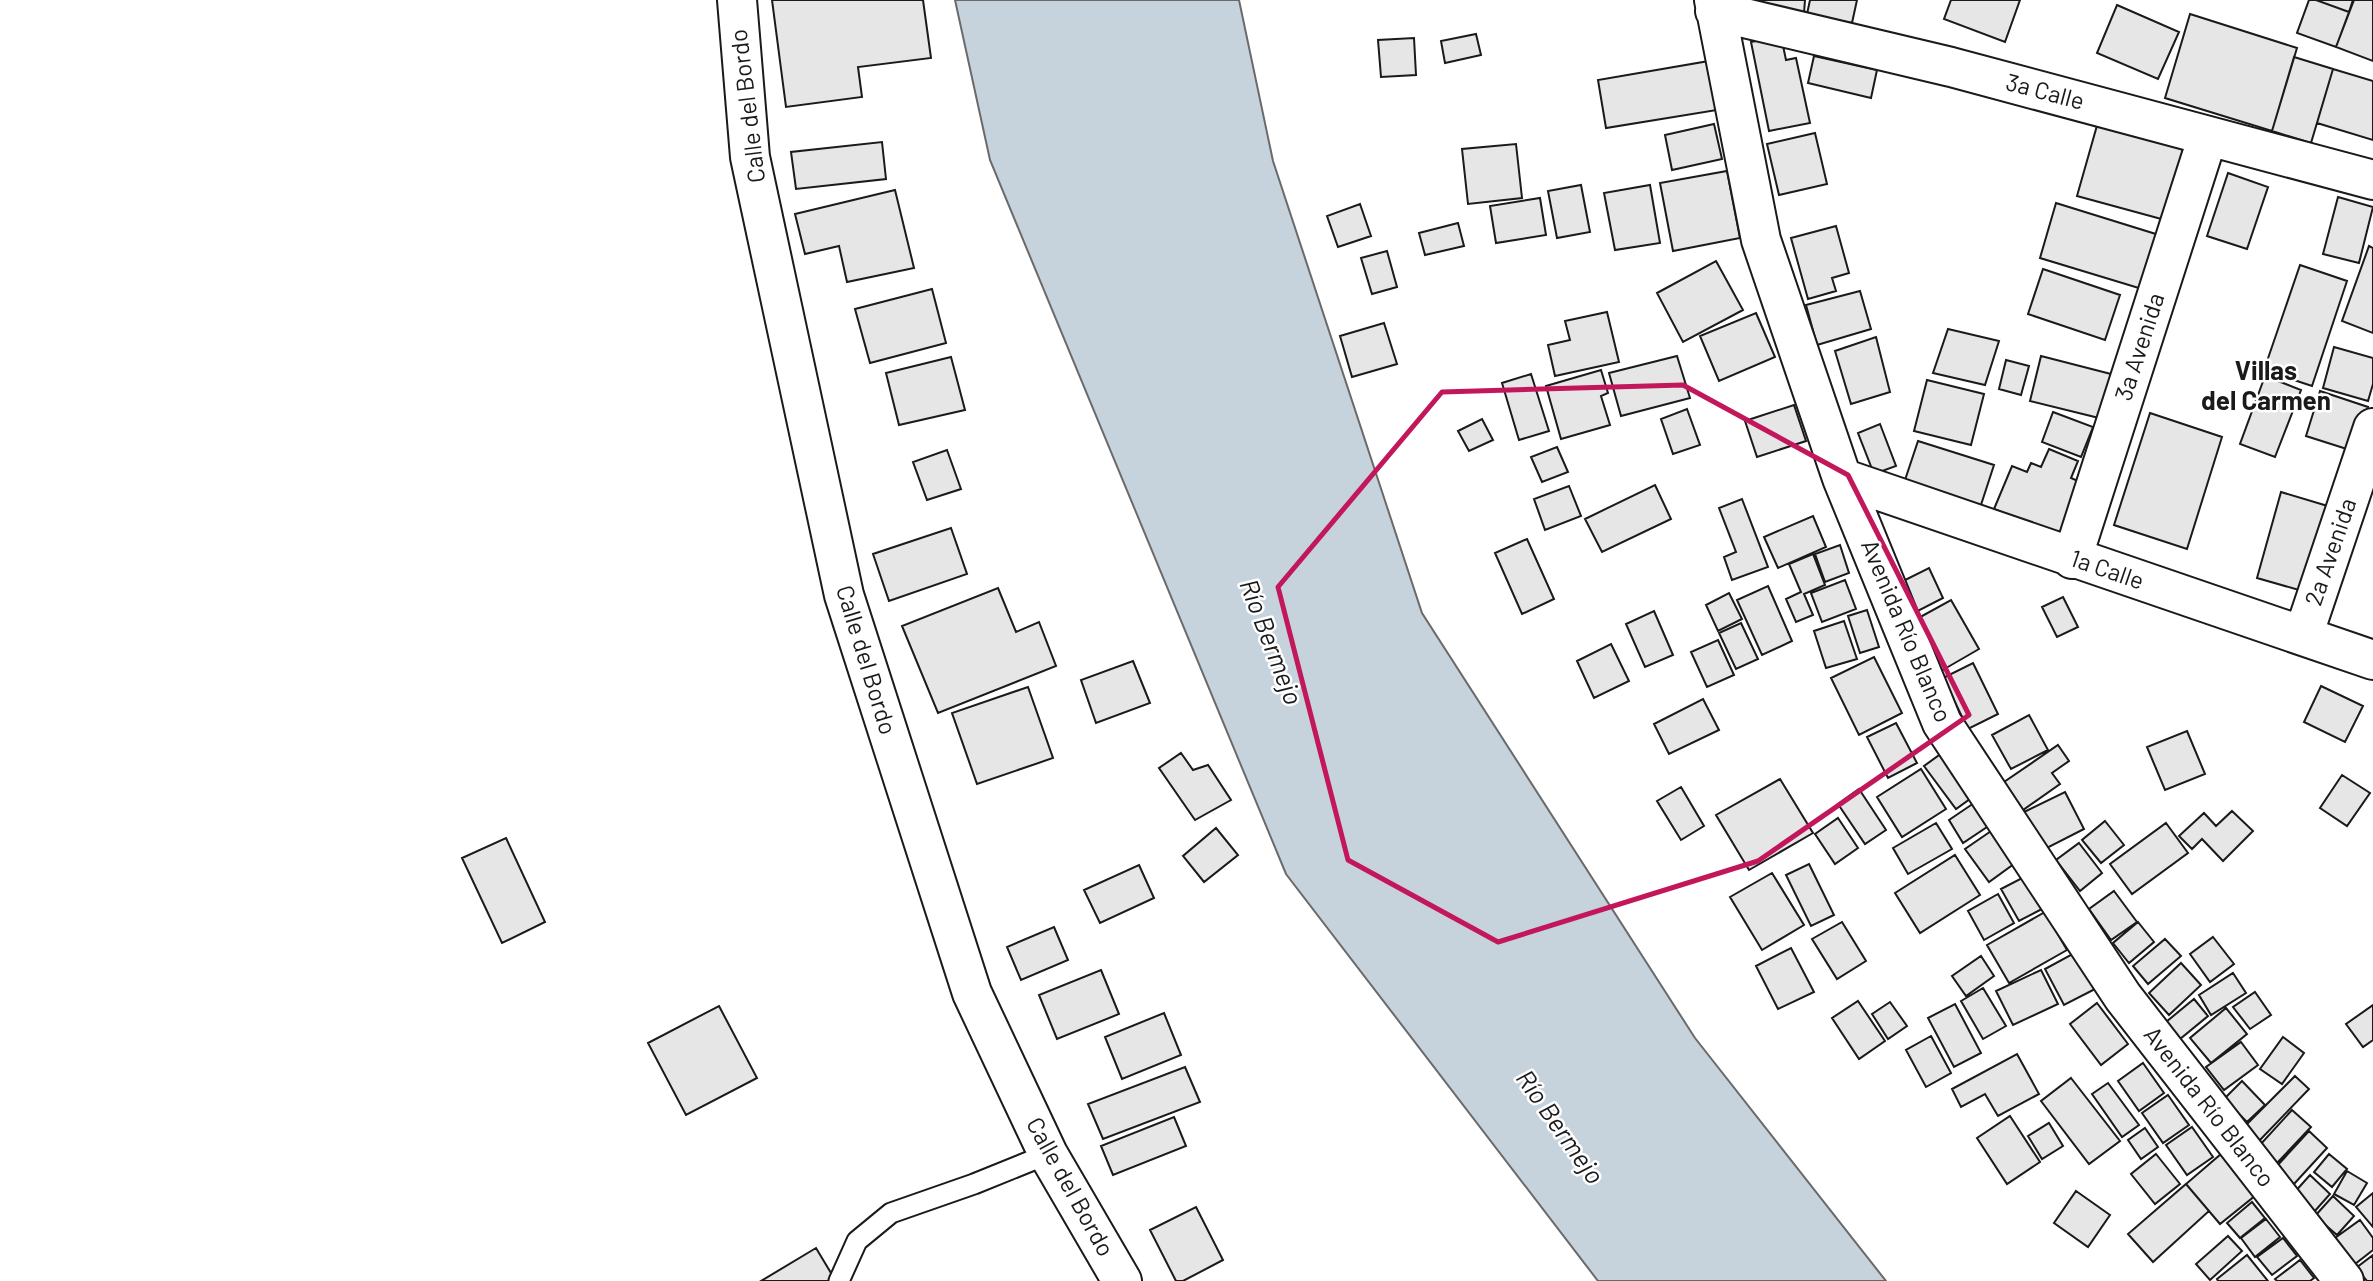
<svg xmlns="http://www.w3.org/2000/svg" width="2373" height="1281" font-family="Barlow,sans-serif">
	<rect width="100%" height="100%" fill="#fff"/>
	<path fill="#c6d2dc" stroke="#6a6a6a" stroke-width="2" d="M 955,0 L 1239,0 L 1273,161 L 1422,613 L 1695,1038 L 1886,1281 L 1598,1281 L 1286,874 L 990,160 Z"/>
	<path fill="#e6e6e6" stroke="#1a1a1a" stroke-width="2" d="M 772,0 L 923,0 L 931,58 L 858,67 L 862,97 L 786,107 Z
		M 1737,0 L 1805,0 L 1804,13 Z
		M 1810,0 L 1857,0 L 1852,23 L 1807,14 Z
		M 1951,0 L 2020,0 L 2005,42 L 1944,19 Z
		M 2309,0 L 2316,0 L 2349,12 L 2336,47 L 2297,33 Z
		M 2316,0 L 2353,0 L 2349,12 Z
		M 2354,0 L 2373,0 L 2373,61 L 2336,47 Z
		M 2117,5 L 2179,32 L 2158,79 L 2097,53 Z
		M 2190,14 L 2297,48 L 2272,131 L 2165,98 Z
		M 1476,34 L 1481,55 L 1445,63 L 1441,41 Z
		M 1781,36 L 1786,60 L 1796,58 L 1810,123 L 1769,131 L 1751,42 Z
		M 1414,38 L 1416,75 L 1381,77 L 1378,40 Z
		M 1814,56 L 1877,70 L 1871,98 L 1808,83 Z
		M 2294,57 L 2333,69 L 2311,143 L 2272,131 Z
		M 1709,61 L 1717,110 L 1606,128 L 1598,80 Z
		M 2333,69 L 2373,81 L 2373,140 L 2317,123 Z
		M 2098,122 L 2185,146 L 2165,220 L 2077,196 Z
		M 1714,124 L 1722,159 L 1672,170 L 1665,135 Z
		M 1815,133 L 1827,184 L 1779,195 L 1767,144 Z
		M 882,142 L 886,179 L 796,189 L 791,152 Z
		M 1516,144 L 1522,198 L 1468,204 L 1462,149 Z
		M 1727,171 L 1740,238 L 1673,251 L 1660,183 Z
		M 2228,173 L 2268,187 L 2247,249 L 2207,236 Z
		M 1581,185 L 1590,232 L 1557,238 L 1548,191 Z
		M 1650,185 L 1660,243 L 1615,250 L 1604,193 Z
		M 895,190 L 914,268 L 847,282 L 839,246 L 805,254 L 795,214 Z
		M 2338,197 L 2373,207 L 2359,263 L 2323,254 Z
		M 1540,198 L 1546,235 L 1496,243 L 1490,206 Z
		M 2056,203 L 2159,235 L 2142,289 L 2040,258 Z
		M 1360,204 L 1371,236 L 1338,247 L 1327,216 Z
		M 1458,223 L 1464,246 L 1425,255 L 1419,233 Z
		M 1836,226 L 1849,273 L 1832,278 L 1836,291 L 1808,299 L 1791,238 Z
		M 2369,246 L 2373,248 L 2373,333 L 2342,321 Z
		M 1387,251 L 1397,287 L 1372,294 L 1361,258 Z
		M 1716,261 L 1743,310 L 1683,342 L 1657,293 Z
		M 2300,265 L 2347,281 L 2312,386 L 2264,370 Z
		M 2043,269 L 2120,295 L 2105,340 L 2028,314 Z
		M 932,289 L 946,343 L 870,363 L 855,309 Z
		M 1860,291 L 1871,329 L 1817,345 L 1806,305 Z
		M 1607,312 L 1619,362 L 1555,376 L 1548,345 L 1570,340 L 1565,321 Z
		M 1756,313 L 1775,357 L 1719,381 L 1700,336 Z
		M 1384,323 L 1397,364 L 1352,377 L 1340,336 Z
		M 1948,329 L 1999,341 L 1985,385 L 1933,373 Z
		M 1876,337 L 1890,392 L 1851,404 L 1835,351 Z
		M 2334,347 L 2373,358 L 2373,384 L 2368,401 L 2323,388 Z
		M 1677,356 L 1690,398 L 1621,416 L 1609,373 Z
		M 2041,356 L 2111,374 L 2099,418 L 2030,401 Z
		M 951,357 L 965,410 L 899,425 L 886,373 Z
		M 2006,360 L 2029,366 L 2021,395 L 1999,389 Z
		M 1601,370 L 1608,393 L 1601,396 L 1610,425 L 1561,439 L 1546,386 Z
		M 1531,374 L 1549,431 L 1519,440 L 1502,383 Z
		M 2265,376 L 2301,390 L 2275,457 L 2240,444 Z
		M 1927,380 L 1984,394 L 1971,445 L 1914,431 Z
		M 2320,391 L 2368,407 L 2353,451 L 2306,436 Z
		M 1794,405 L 1806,441 L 1757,457 L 1745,421 Z
		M 1687,409 L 1700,445 L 1673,454 L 1661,419 Z
		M 2053,412 L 2093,427 L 2081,457 L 2042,442 Z
		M 2150,413 L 2222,437 L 2187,549 L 2114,525 Z
		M 1482,419 L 1493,440 L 1469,451 L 1458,431 Z
		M 1880,424 L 1896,466 L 1874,474 L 1858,433 Z
		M 1918,441 L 1994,465 L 1979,511 L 1903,486 Z
		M 1557,447 L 1568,472 L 1542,482 L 1531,457 Z
		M 2049,449 L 2078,461 L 2071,478 L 2087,485 L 2065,538 L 1994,509 L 2012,466 L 2027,472 L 2031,463 L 2041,467 Z
		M 947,450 L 961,489 L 927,500 L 913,462 Z
		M 1655,485 L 1671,519 L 1602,552 L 1585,519 Z
		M 1569,486 L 1581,516 L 1545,530 L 1534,499 Z
		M 2281,492 L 2331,507 L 2306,592 L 2257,578 Z
		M 1742,499 L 1768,567 L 1732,580 L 1724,557 L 1736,552 L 1719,508 Z
		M 1813,516 L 1826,547 L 1778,568 L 1764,537 Z
		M 951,528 L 967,574 L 889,601 L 873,554 Z
		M 1527,539 L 1554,599 L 1522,614 L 1495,553 Z
		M 1840,545 L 1849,573 L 1825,582 L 1815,554 Z
		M 1813,554 L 1825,585 L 1804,594 L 1813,615 L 1796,622 L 1786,599 L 1801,592 L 1789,564 Z
		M 1929,568 L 1943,598 L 1912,614 L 1897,584 Z
		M 1845,580 L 1856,609 L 1822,622 L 1811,593 Z
		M 1768,586 L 1792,641 L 1762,655 L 1737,600 Z
		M 998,588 L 1016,632 L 1039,622 L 1056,666 L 938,713 L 902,626 Z
		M 1729,593 L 1742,619 L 1718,631 L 1706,605 Z
		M 2063,597 L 2078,627 L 2057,637 L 2042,607 Z
		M 1951,600 L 1979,649 L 1941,671 L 1913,621 Z
		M 1867,610 L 1879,647 L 1860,653 L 1848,616 Z
		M 1654,611 L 1673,655 L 1645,667 L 1626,624 Z
		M 1844,621 L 1857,659 L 1826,668 L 1814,631 Z
		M 1741,623 L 1758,659 L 1736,669 L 1719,633 Z
		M 1718,640 L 1734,675 L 1707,687 L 1691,652 Z
		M 1611,644 L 1629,681 L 1594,698 L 1577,661 Z
		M 1874,657 L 1902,713 L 1859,735 L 1831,678 Z
		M 1133,661 L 1150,703 L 1096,723 L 1081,680 Z
		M 1973,663 L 1998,714 L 1968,729 L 1943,678 Z
		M 2321,686 L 2363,706 L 2345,742 L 2304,722 Z
		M 1028,687 L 1053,758 L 977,784 L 952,713 Z
		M 1703,699 L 1719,730 L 1669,754 L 1654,724 Z
		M 2029,715 L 2048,750 L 2011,769 L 1992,735 Z
		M 1896,723 L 1917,763 L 1888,778 L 1867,737 Z
		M 2187,731 L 2205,774 L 2165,790 L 2147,747 Z
		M 2058,745 L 2069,761 L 2052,773 L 2060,784 L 2023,810 L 2004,782 Z
		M 1181,753 L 1193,770 L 1208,765 L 1231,800 L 1195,820 L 1159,768 Z
		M 1942,753 L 1974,796 L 1956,809 L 1924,766 Z
		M 1921,769 L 1946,809 L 1902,837 L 1877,797 Z
		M 2342,775 L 2370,793 L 2347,826 L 2320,808 Z
		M 1780,779 L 1813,833 L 1749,870 L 1716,815 Z
		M 1681,787 L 1704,826 L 1681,840 L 1657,801 Z
		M 1859,789 L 1886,830 L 1865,844 L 1838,804 Z
		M 2065,792 L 2084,829 L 2043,850 L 2024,812 Z
		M 1977,801 L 1993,823 L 1963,843 L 1949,820 Z
		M 2232,811 L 2253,831 L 2223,861 L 2202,839 L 2192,849 L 2179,836 L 2204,813 L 2216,826 Z
		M 1838,818 L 1858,848 L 1835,864 L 1815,834 Z
		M 2105,821 L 2124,845 L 2101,863 L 2082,840 Z
		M 1936,823 L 1952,849 L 1908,874 L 1893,848 Z
		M 2166,823 L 2188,853 L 2132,894 L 2110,864 Z
		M 1216,828 L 1238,855 L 1204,882 L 1183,856 Z
		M 1994,829 L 2018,861 L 1989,882 L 1965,849 Z
		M 506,838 L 545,922 L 502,943 L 462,858 Z
		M 2079,843 L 2102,873 L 2080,891 L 2056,860 Z
		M 1955,855 L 1980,895 L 1920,933 L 1895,893 Z
		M 1809,864 L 1834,915 L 1811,926 L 1786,875 Z
		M 1139,865 L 1154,898 L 1100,923 L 1084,890 Z
		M 1772,873 L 1804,925 L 1762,950 L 1730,897 Z
		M 2024,877 L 2042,909 L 2019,921 L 2001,889 Z
		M 2114,891 L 2137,922 L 2111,940 L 2089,909 Z
		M 1998,894 L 2014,923 L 1984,940 L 1968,911 Z
		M 2045,912 L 2067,950 L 2009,983 L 1987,945 Z
		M 1842,922 L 1866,961 L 1837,979 L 1812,939 Z
		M 2138,922 L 2154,942 L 2129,963 L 2113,943 Z
		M 1054,927 L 1068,960 L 1021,980 L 1007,947 Z
		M 2213,937 L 2234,964 L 2210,982 L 2190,954 Z
		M 2165,939 L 2181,956 L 2148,984 L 2133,966 Z
		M 1791,948 L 1814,992 L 1778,1009 L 1756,966 Z
		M 2078,951 L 2097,988 L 2064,1005 L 2045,969 Z
		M 1981,956 L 1994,976 L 1966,996 L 1952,976 Z
		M 2181,963 L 2201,985 L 2169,1015 L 2149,993 Z
		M 1101,970 L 1119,1014 L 1057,1039 L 1039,995 Z
		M 2041,970 L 2058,1004 L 2013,1025 L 1996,991 Z
		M 2233,973 L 2246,993 L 2211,1015 L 2199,995 Z
		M 1983,988 L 2006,1026 L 1983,1039 L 1961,1001 Z
		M 2255,992 L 2271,1015 L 2250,1029 L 2233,1007 Z
		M 2194,999 L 2208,1016 L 2180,1039 L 2166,1022 Z
		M 1858,1001 L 1885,1041 L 1859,1059 L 1832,1018 Z
		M 1890,1002 L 1907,1026 L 1888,1039 L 1872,1014 Z
		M 2097,1003 L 2128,1044 L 2101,1065 L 2070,1024 Z
		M 1955,1004 L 1981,1053 L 1954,1067 L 1928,1018 Z
		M 2373,1005 L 2373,1040 L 2363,1047 L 2346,1024 Z
		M 719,1006 L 757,1078 L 686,1115 L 648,1043 Z
		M 2226,1008 L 2247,1034 L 2211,1063 L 2190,1038 Z
		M 1164,1013 L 1181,1055 L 1122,1079 L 1105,1037 Z
		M 1931,1036 L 1951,1073 L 1926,1087 L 1906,1050 Z
		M 2283,1037 L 2304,1053 L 2282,1084 L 2260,1069 Z
		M 2241,1042 L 2258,1065 L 2224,1090 L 2206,1067 Z
		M 2017,1054 L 2039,1094 L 1998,1116 L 1985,1094 L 1961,1107 L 1952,1089 Z
		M 2143,1063 L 2164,1093 L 2139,1111 L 2118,1081 Z
		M 1185,1067 L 1200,1102 L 1103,1139 L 1088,1104 Z
		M 2295,1076 L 2309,1089 L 2259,1141 L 2244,1127 Z
		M 2071,1078 L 2120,1141 L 2089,1164 L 2041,1101 Z
		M 2242,1081 L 2265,1105 L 2247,1122 L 2224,1099 Z
		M 2108,1083 L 2139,1125 L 2122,1137 L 2092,1094 Z
		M 2168,1095 L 2189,1125 L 2163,1143 L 2142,1113 Z
		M 2292,1110 L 2311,1127 L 2277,1163 L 2259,1146 Z
		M 2010,1116 L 2040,1162 L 2007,1184 L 1977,1138 Z
		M 1174,1117 L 1186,1146 L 1113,1175 L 1101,1146 Z
		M 2049,1123 L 2063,1146 L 2042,1159 L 2028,1136 Z
		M 2192,1127 L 2213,1157 L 2187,1175 L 2166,1145 Z
		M 2145,1128 L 2158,1147 L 2141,1159 L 2128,1140 Z
		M 2309,1131 L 2327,1148 L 2294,1184 L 2276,1167 Z
		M 2156,1154 L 2180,1184 L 2155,1204 L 2131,1174 Z
		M 2221,1154 L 2256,1195 L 2220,1224 L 2186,1184 Z
		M 2329,1154 L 2347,1169 L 2332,1187 L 2314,1172 Z
		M 2347,1171 L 2367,1183 L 2354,1205 L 2334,1194 Z
		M 2310,1175 L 2330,1194 L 2314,1212 L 2293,1194 Z
		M 2186,1184 L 2209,1211 L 2153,1262 L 2128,1234 Z
		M 2076,1191 L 2110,1215 L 2088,1247 L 2054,1223 Z
		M 2373,1193 L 2373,1227 L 2356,1207 Z
		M 2333,1196 L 2354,1216 L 2337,1235 L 2315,1216 Z
		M 2252,1202 L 2265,1218 L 2240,1238 L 2227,1223 Z
		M 1196,1207 L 1223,1260 L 1183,1281 L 1176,1281 L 1150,1230 Z
		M 2266,1219 L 2280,1237 L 2255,1257 L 2241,1238 Z
		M 2360,1220 L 2373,1238 L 2373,1250 L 2355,1264 L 2335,1238 Z
		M 2228,1236 L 2242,1251 L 2210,1280 L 2196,1264 Z
		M 2283,1238 L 2297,1256 L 2272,1275 L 2257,1257 Z
		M 816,1248 L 834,1278 L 830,1281 L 761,1281 Z
		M 2247,1255 L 2268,1281 L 2218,1281 L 2217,1279 Z
		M 2373,1255 L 2373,1281 L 2367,1281 L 2356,1268 Z
		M 2300,1260 L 2314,1278 L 2310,1281 L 2277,1281 L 2275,1279 Z"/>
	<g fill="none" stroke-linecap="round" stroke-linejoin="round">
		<defs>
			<path id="service" d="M 839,1281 L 857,1241 L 891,1213 L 974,1184 L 1048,1154"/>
			<path id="minor" d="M 1714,0 L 1761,240 L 1842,478 L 1942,723 L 2123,997 L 2344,1281
				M 1715,11 L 1951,67 L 2373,180
				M 1842,478 L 2373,660
				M 2072,559 L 2208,136
				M 2303,636 L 2373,428"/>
			<path id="tertiary" d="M 737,0 L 750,157 L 844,595 L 972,993 L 1048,1154 L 1122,1281"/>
		</defs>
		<use href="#service" stroke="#1a1a1a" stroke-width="23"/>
		<use href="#minor" stroke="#1a1a1a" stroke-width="42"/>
		<use href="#tertiary" stroke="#1a1a1a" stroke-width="42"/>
		<use href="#service" stroke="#fff" stroke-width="19"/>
		<use href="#minor" stroke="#fff" stroke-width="38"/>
		<use href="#tertiary" stroke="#fff" stroke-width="38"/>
	</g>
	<path fill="none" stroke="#c2185b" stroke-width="5" stroke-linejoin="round" d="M 1683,385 L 1848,475 L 1969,715 L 1758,861 L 1498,942 L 1348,860 L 1278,587 L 1442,392 Z"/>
	<g text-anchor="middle" stroke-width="5" stroke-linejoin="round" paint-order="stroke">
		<g font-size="24" fill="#1a1a1a" stroke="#fff">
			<text transform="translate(2045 92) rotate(15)" y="8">3a Calle</text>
			<text transform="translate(748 106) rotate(-97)" y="8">Calle del Bordo</text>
			<text transform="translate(2140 347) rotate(-72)" y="8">3a Avenida</text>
			<text transform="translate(2331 552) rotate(-71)" y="8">2a Avenida</text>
			<text transform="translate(2107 570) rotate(19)" y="8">1a Calle</text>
			<text transform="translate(1906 631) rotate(67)" y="8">Avenida Río Blanco</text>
			<text transform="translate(866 660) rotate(73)" y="8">Calle del Bordo</text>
			<text transform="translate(2209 1107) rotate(52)" y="8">Avenida Río Blanco</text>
			<text transform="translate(1070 1187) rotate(61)" y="8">Calle del Bordo</text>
		</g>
		<g font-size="26" font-weight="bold" fill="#1a1a1a" stroke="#fff">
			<text x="2266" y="380">Villas<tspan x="2266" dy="30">del Carmen</tspan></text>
		</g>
		<g font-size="26" font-style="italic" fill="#1a1a1a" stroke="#fff">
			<text transform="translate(1271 642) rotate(69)" y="9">Río Bermejo</text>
			<text transform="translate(1560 1127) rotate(55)" y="9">Río Bermejo</text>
		</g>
	</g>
</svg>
